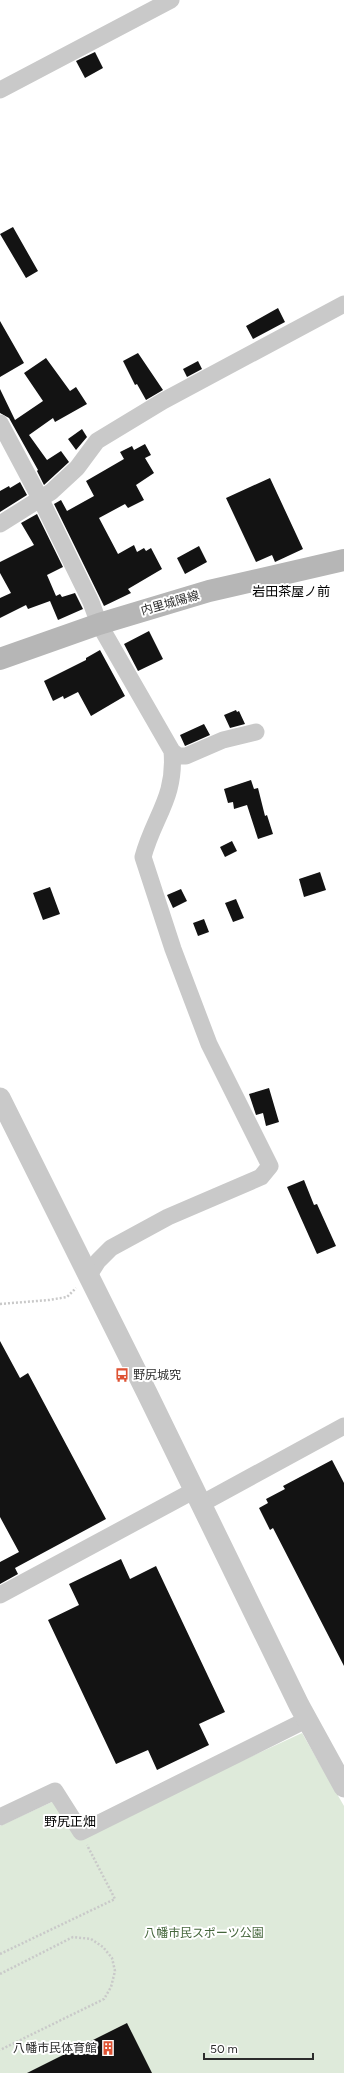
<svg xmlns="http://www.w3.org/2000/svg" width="344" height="2073" font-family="Figtree,'Noto Sans JP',sans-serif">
	<rect width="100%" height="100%" fill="#fff"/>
	<path fill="#deeada" d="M 302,1733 L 344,1806 L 344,2073 L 0,2073 L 0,1826 L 54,1801 L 76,1838 Z"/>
	<path fill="#131313" d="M 95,52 L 103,68 L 85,78 L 76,61 Z
		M 13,227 L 38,271 L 26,278 L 0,234 Z
		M 278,308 L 285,322 L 253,339 L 246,326 Z
		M 0,321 L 24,363 L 0,377 Z
		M 138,353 L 163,390 L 146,400 L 137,384 L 135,385 L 123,361 Z
		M 46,358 L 70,391 L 76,387 L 87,404 L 55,422 L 53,418 L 29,435 L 47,460 L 61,451 L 69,462 L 44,485 L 37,471 L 38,470 L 9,418 L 0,413 L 0,389 L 15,420 L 43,401 L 24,373 Z
		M 198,361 L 202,369 L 187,377 L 183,369 Z
		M 82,429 L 87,437 L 76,450 L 68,439 Z
		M 145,444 L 151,455 L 145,458 L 154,473 L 136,485 L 144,500 L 128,508 L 125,504 L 99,518 L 118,554 L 134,545 L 137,552 L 144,548 L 146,551 L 151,548 L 162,569 L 128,589 L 131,593 L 104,606 L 54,504 L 61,500 L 67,511 L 94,496 L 86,481 L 124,459 L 120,452 L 132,446 L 134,450 Z
		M 270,478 L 303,549 L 275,562 L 272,555 L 256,562 L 226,498 Z
		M 20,482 L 27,495 L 0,512 L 0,491 L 9,486 L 10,488 Z
		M 37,514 L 63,567 L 47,575 L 56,596 L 60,594 L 62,597 L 75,593 L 83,609 L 58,620 L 50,601 L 28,609 L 26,605 L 0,618 L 0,598 L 11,593 L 0,573 L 0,562 L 34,545 L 21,523 Z
		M 199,546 L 207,562 L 185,574 L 177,558 Z
		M 149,631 L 163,659 L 138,671 L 124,644 Z
		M 100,650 L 125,696 L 91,716 L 78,692 L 64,699 L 63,696 L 53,701 L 44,681 L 86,660 L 86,658 Z
		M 236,710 L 237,712 L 239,711 L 245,724 L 230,728 L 224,715 Z
		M 204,724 L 210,735 L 185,746 L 180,735 Z
		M 251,780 L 254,789 L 258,788 L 265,816 L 267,815 L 273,834 L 258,839 L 247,805 L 234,809 L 233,802 L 228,803 L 224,789 Z
		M 232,841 L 237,851 L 225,857 L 220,847 Z
		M 320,872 L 326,890 L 304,897 L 299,879 Z
		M 50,887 L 60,914 L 43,920 L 33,893 Z
		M 181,889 L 187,901 L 173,908 L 167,895 Z
		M 236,899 L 244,918 L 233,922 L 225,903 Z
		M 204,919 L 209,932 L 198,936 L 193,923 Z
		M 269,1088 L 279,1122 L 266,1126 L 263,1113 L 256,1115 L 249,1094 Z
		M 304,1180 L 314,1205 L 317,1204 L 336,1246 L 317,1254 L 287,1187 Z
		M 0,1341 L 20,1378 L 28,1373 L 106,1519 L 15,1568 L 18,1574 L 0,1584 L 0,1562 L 19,1552 L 0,1517 Z
		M 332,1460 L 344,1483 L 344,1666 L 273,1528 L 270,1530 L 259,1508 L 268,1503 L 266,1499 L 285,1489 L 283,1486 Z
		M 121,1559 L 130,1579 L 156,1566 L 225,1712 L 199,1724 L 209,1745 L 157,1770 L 148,1750 L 116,1764 L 48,1620 L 79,1605 L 69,1584 Z
		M 127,2023 L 152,2073 L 27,2073 Z"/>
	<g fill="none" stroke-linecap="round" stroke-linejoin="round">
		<path stroke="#c9c9c9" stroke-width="2.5" stroke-dasharray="2 2" stroke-linecap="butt" d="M 0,1304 L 49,1300 L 67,1297 L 76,1288
			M 0,1954 L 115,1899 L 87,1845
			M 0,1974 L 73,1937 L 91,1939 L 103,1947 L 112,1958 L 115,1971 L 111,1987 L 104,1999 L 0,2050"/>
		<path stroke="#c9c9c9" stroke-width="17" d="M 0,90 L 171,0
			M 0,423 L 41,500 L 91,602 L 99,624 L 172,751 L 178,756 L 186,756 L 223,740 L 256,732
			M 0,524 L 51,492 L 77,468 L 97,441 L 163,401 L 344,304
			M 89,1275 L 98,1261 L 111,1248 L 168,1217 L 261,1177 L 270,1166 L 209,1044 L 173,949 L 143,857 C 154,816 176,798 172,751
			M 201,1504 L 344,1426
			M 0,1595 L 195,1490
			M 0,1817 L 55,1791 L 81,1832 L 306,1720"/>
		<path stroke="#c9c9c9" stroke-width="21" d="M 0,1098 L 147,1393 L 299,1705 L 344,1787"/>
		<path stroke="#b6b6b6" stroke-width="22" d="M 0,659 L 99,624 L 209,591 L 344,560"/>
	</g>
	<defs>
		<symbol id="bus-bare" viewBox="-9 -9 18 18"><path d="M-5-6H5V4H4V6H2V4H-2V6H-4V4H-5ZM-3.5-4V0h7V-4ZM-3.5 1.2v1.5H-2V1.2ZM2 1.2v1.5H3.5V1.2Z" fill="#de5233" stroke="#fff" stroke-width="2.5" paint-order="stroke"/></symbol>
		<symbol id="building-bare" viewBox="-9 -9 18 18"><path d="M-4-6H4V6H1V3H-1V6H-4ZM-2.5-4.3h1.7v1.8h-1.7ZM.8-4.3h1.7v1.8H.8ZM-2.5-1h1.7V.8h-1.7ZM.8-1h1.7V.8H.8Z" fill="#de5233" stroke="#fff" stroke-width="2.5" paint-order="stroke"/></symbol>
	</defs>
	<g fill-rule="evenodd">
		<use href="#bus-bare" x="112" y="1365" width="20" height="20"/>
		<use href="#building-bare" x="98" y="2038" width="20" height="20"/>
	</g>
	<g text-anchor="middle" stroke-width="4" stroke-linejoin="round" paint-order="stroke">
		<g font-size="12" fill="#2c2c2c" stroke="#fff">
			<text transform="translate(170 603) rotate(-16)" y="4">内里城陽線</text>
		</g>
		<g font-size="12" fill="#2c2c2c" stroke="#fff" text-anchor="start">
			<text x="133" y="1379">野尻城究</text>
			<text x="97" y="2052" text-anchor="end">八幡市民体育館</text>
		</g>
		<g font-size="12" fill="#45663c" stroke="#fff">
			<text x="204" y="1937">八幡市民スポーツ公園</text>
		</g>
		<g font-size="13" fill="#000" stroke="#fff">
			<text x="291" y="596">岩田茶屋ノ前</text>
			<text x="70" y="1826">野尻正畑</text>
		</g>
	</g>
	<path d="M204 2053v6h109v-6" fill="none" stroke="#2c2c2c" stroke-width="2"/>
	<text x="210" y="2053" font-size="12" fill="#2c2c2c" stroke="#ffffff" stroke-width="3" paint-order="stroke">50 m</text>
</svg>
